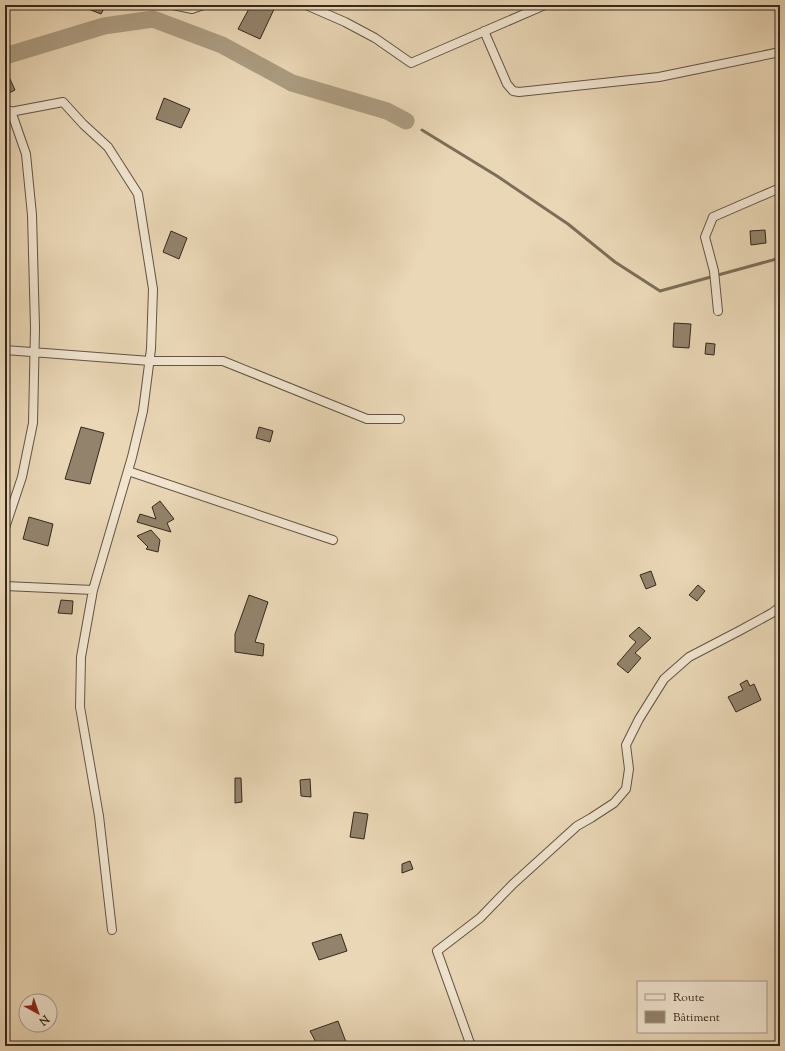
<svg xmlns="http://www.w3.org/2000/svg" width="785" height="1051" font-family="'Sorts Mill Goudy',serif">
	<rect width="100%" height="100%" fill="#ead7b6"/>
	<filter id="stains"><feTurbulence type="fractalNoise" baseFrequency=".005" numOctaves="4"/><feColorMatrix values="0 0 0 0 .2 0 0 0 0 .09 0 0 0 0 .02 0 0 0 .5 -.17"/></filter>
	<radialGradient id="worn" r=".72"><stop offset=".6" stop-color="#630" stop-opacity="0"/><stop offset="1" stop-color="#630" stop-opacity=".3"/></radialGradient>
	<g fill="none" stroke-linecap="round" stroke-linejoin="round">
		<path stroke="#7c6e58" stroke-width="3" d="M 422,130 L 497,176 L 568,224 L 615,262 L 660,291 L 780,258"/>
		<path stroke="#ac9c81" stroke-width="17" d="M 5,56 L 104,26 L 153,19 L 222,45 L 292,83 L 387,111 L 406,121"/>
	</g>
	<path fill="#93836c" stroke="#35281b" d="M 78,5 L 106,5 L 101,14 Z
		M 251,5 L 276,5 L 260,39 L 238,29 Z
		M 5,68 L 15,90 L 5,95 Z
		M 164,98 L 190,109 L 181,128 L 156,119 Z
		M 765,230 L 766,243 L 751,245 L 750,231 Z
		M 171,231 L 187,238 L 179,259 L 163,252 Z
		M 674,323 L 691,324 L 689,348 L 673,347 Z
		M 706,343 L 715,344 L 714,355 L 705,354 Z
		M 81,427 L 104,433 L 90,484 L 65,479 Z
		M 259,427 L 273,431 L 270,442 L 256,438 Z
		M 160,501 L 174,519 L 167,523 L 171,532 L 137,522 L 140,514 L 156,519 L 152,507 Z
		M 29,517 L 53,524 L 48,546 L 23,539 Z
		M 151,530 L 160,540 L 158,552 L 146,549 L 148,547 L 137,536 Z
		M 651,571 L 656,585 L 646,589 L 640,575 Z
		M 698,585 L 705,591 L 697,601 L 689,595 Z
		M 249,595 L 268,602 L 255,642 L 264,644 L 263,656 L 235,652 L 235,634 Z
		M 61,600 L 73,601 L 72,614 L 58,613 Z
		M 639,627 L 651,638 L 635,653 L 641,658 L 628,673 L 617,664 L 636,642 L 629,636 Z
		M 747,680 L 750,686 L 754,684 L 761,700 L 736,712 L 728,697 L 743,690 L 740,684 Z
		M 235,778 L 241,778 L 242,802 L 235,803 Z
		M 310,779 L 311,797 L 301,796 L 300,780 Z
		M 354,812 L 368,814 L 364,839 L 350,837 Z
		M 410,861 L 413,869 L 402,873 L 402,864 Z
		M 341,934 L 347,951 L 319,960 L 312,943 Z
		M 338,1021 L 346,1042 L 337,1046 L 318,1046 L 310,1031 Z"/>
	<g fill="none" stroke-linecap="round" stroke-linejoin="round">
		<defs>
			<path id="street" d="M 173,5 L 192,9 L 203,5
				M 306,5 L 345,22 L 375,38 L 411,63 L 545,5
				M 484,31 L 507,84 L 513,91 L 519,92 L 659,77 L 780,52
				M 5,113 L 63,102 L 83,124 L 108,147 L 138,194 L 153,289 L 151,349 L 143,411 L 132,457 L 93,590 L 81,657 L 80,707 L 99,816 L 112,930
				M 718,311 L 714,271 L 705,237 L 713,217 L 780,188
				M 5,350 L 150,361 L 223,361 L 367,419 L 400,419
				M 128,471 L 333,540
				M 5,528 L 22,477 L 33,423 L 35,328 L 32,215 L 26,154 L 11,111
				M 5,586 L 93,590
				M 471,1046 L 437,951 L 480,918 L 513,884 L 577,826 L 591,818 L 614,803 L 626,789 L 629,769 L 626,745 L 639,719 L 664,679 L 689,657 L 739,631 L 772,613 L 780,607"/>
		</defs>
		<use href="#street" stroke="#625442" stroke-width="10"/>
		<use href="#street" stroke="#f1e5d0" stroke-width="8"/>
	</g>
	<rect width="785" height="1051" fill="none" stroke="#ead7b6" stroke-width="20"/>
	<rect x="6" y="6" width="773" height="1039" fill="none" stroke="#35281b" stroke-width="2"/>
	<rect x="10" y="10" width="765" height="1031" fill="none" stroke="#35281b"/>
	<rect x="637" y="981" width="130" height="52" fill="#f1e5d0" stroke="#a69988"/>
	<rect x="645" y="994" width="20" height="6" fill="#f1e5d0" stroke="#a69988"/>
	<text x="673" y="1001" font-size="12" fill="#35281b">Route</text>
	<rect x="645" y="1011" width="20" height="12" fill="#93836c" stroke="#a69988"/>
	<text x="673" y="1021" font-size="12" fill="#35281b">Bâtiment</text>
	<g transform="translate(38 1013) rotate(140)"><circle r="19" fill="#f1e5d0" stroke="#a69988"/>
	<path d="M0-3L7 15L0 10L-7 15Z" fill="#8f2418"/>
	<text y="-6" font-size="11" font-weight="bold" text-anchor="middle" fill="#35281b">N</text>
	</g>
	<rect width="100%" height="100%" filter="url(#stains)"/>
	<rect width="100%" height="100%" fill="url(#worn)"/>
</svg>
